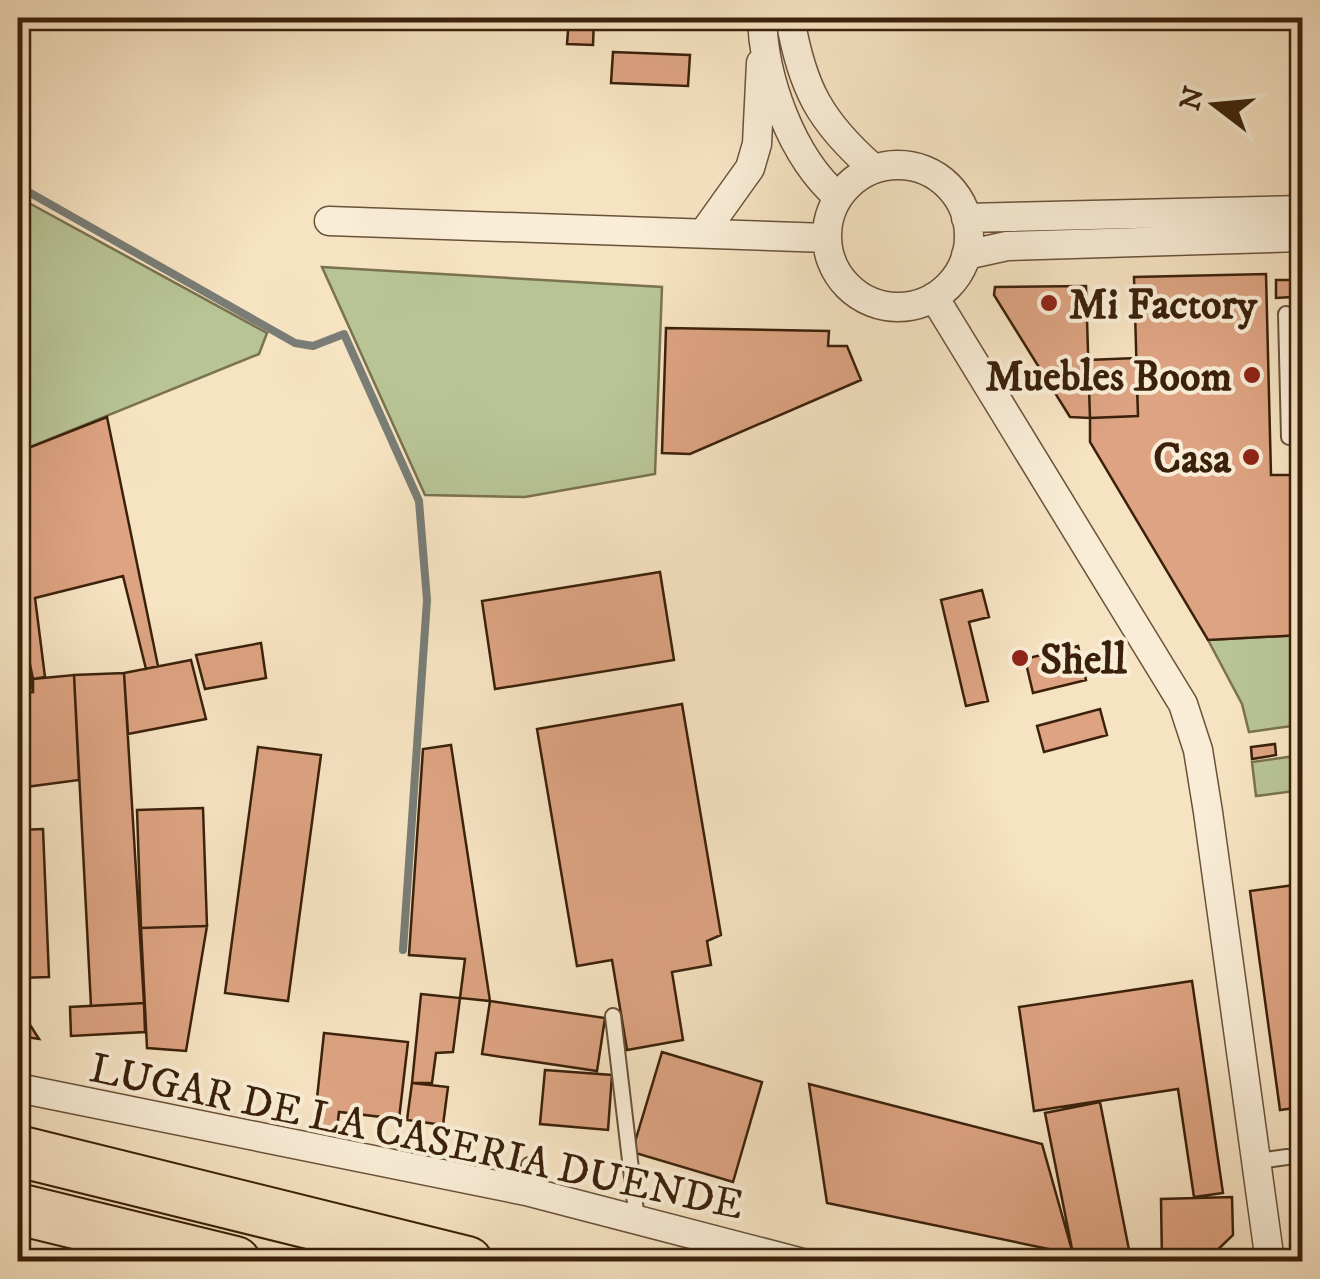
<svg xmlns="http://www.w3.org/2000/svg" width="1320" height="1279" font-family="'IM FELL DW Pica',serif">
	<rect width="100%" height="100%" fill="#f6e3c2"/>
	<filter id="stains"><feTurbulence type="fractalNoise" baseFrequency=".002" numOctaves="4"/><feColorMatrix values="0 0 0 0 .2 0 0 0 0 .09 0 0 0 0 .02 0 0 0 .5 -.17"/></filter>
	<radialGradient id="worn" r=".72"><stop offset=".6" stop-color="#630" stop-opacity="0"/><stop offset="1" stop-color="#630" stop-opacity=".3"/></radialGradient>
	<path fill="#b8c496" stroke="#7a7250" stroke-width="2.5" d="M 18,197 L 267,333 L 259,354 L 18,452 Z
		M 322,267 L 662,287 L 655,474 L 525,497 L 425,495 Z
		M 1302,635 L 1302,749 L 1299,725 L 1249,732 L 1242,704 L 1208,640 Z
		M 1302,755 L 1302,790 L 1256,796 L 1252,762 Z"/>
	<g fill="none" stroke-linecap="round" stroke-linejoin="round">
		<path stroke="#797d76" stroke-width="8" d="M 18,186 L 295,343 L 313,346 L 344,334 L 419,501 L 427,600 L 403,950"/>
	</g>
	<path fill="#dda382" stroke="#3b210b" stroke-width="2.5" d="M 569,18 L 594,18 L 593,45 L 567,44 Z
		M 613,52 L 690,55 L 688,86 L 611,83 Z
		M 1266,274 L 1271,475 L 1302,475 L 1302,635 L 1208,640 L 1090,442 L 1090,418 L 1138,416 L 1134,277 Z
		M 1276,280 L 1292,280 L 1292,297 L 1276,298 Z
		M 1086,286 L 1090,418 L 1070,417 L 994,295 L 995,287 Z
		M 666,328 L 829,331 L 828,346 L 847,346 L 861,380 L 690,454 L 662,453 Z
		M 1136,358 L 1138,416 L 1090,418 L 1088,360 Z
		M 107,417 L 158,666 L 146,669 L 123,576 L 35,598 L 45,677 L 33,679 L 18,607 L 18,452 Z
		M 660,572 L 674,660 L 495,689 L 482,601 Z
		M 982,590 L 989,617 L 969,622 L 988,701 L 966,706 L 941,600 Z
		M 18,618 L 20,618 L 33,692 L 18,693 Z
		M 261,643 L 266,678 L 205,689 L 196,655 Z
		M 1078,646 L 1086,680 L 1033,693 L 1025,659 Z
		M 191,660 L 206,719 L 128,734 L 124,673 Z
		M 124,673 L 144,1003 L 91,1006 L 74,675 Z
		M 74,675 L 79,780 L 18,788 L 18,693 L 33,692 L 33,679 Z
		M 682,704 L 721,935 L 707,941 L 711,965 L 672,972 L 683,1040 L 627,1050 L 612,960 L 577,966 L 537,729 Z
		M 1100,709 L 1107,735 L 1044,752 L 1037,726 Z
		M 1275,744 L 1276,755 L 1252,759 L 1251,747 Z
		M 451,745 L 490,1001 L 460,998 L 465,959 L 409,955 L 423,749 Z
		M 258,747 L 321,755 L 288,1001 L 225,993 Z
		M 203,808 L 207,926 L 141,928 L 137,810 Z
		M 43,829 L 49,977 L 18,978 L 18,830 Z
		M 1302,884 L 1302,1107 L 1280,1110 L 1250,891 Z
		M 207,926 L 186,1051 L 147,1048 L 141,928 Z
		M 1192,981 L 1223,1193 L 1194,1197 L 1178,1089 L 1034,1111 L 1019,1007 Z
		M 421,994 L 460,998 L 453,1052 L 436,1053 L 432,1083 L 412,1083 Z
		M 490,1001 L 605,1018 L 597,1071 L 482,1054 Z
		M 144,1003 L 145,1032 L 71,1036 L 70,1007 Z
		M 18,1015 L 25,1017 L 39,1039 L 18,1036 Z
		M 324,1033 L 408,1042 L 399,1119 L 339,1112 L 337,1129 L 314,1126 Z
		M 662,1052 L 762,1082 L 733,1182 L 632,1152 Z
		M 545,1070 L 612,1075 L 608,1130 L 540,1124 Z
		M 412,1083 L 448,1087 L 443,1125 L 407,1120 Z
		M 809,1084 L 1042,1144 L 1073,1254 L 827,1203 Z
		M 1100,1102 L 1131,1260 L 1073,1254 L 1045,1113 Z
		M 1302,1185 L 1302,1254 L 1294,1186 Z
		M 1232,1197 L 1233,1235 L 1206,1261 L 1162,1262 L 1161,1199 Z"/>
	<g fill="none" stroke-linecap="round" stroke-linejoin="round">
		<defs>
			<path id="lane" d="M 1286,314 L 1289,437
				M 613,1016 L 637,1220
				M 1259,1161 L 1287,1157
				M 526,1191 L 529,1165"/>
			<path id="street" d="M 762,18 C 764,79 791,156 838,197
				M 790,18 C 802,88 820,122 874,169
				M827 236a71 71 0 1 1 142 0a71 71 0 1 1-142 0Z
				M 966,218 L 1302,210
				M 329,221 L 827,238
				M 705,231 L 750,168 L 757,144 L 761,63
				M 966,255 L 1007,246 L 1302,237
				M 934,297 L 1183,704 L 1198,750 L 1208,812 L 1270,1262
				M 18,1088 L 526,1191 L 799,1262"/>
			<path id="highway" d="M 18,1151 L 467,1262
				M 18,1209 L 235,1262"/>
		</defs>
		<use href="#lane" stroke="#6a5239" stroke-width="18"/>
		<use href="#street" stroke="#6a5239" stroke-width="31"/>
		<use href="#highway" stroke="#3b210b" stroke-width="54"/>
		<use href="#lane" stroke="#f9edd7" stroke-width="14"/>
		<use href="#street" stroke="#f9edd7" stroke-width="28"/>
		<use href="#highway" stroke="#f6e3c2" stroke-width="50"/>
	</g>
	<g fill="#8f2418" stroke="#f9edd7" stroke-width="4">
		<circle cx="1049" cy="303" r="10"/>
		<circle cx="1252" cy="375" r="10"/>
		<circle cx="1251" cy="457" r="10"/>
		<circle cx="1020" cy="658" r="10"/>
	</g>
	<g text-anchor="middle" stroke-width="8" stroke-linejoin="round" paint-order="stroke">
		<g font-size="42" font-weight="bold" fill="#3b210b" stroke="#f9edd7" text-anchor="start">
			<text x="1069" y="318">Mi Factory</text>
			<text x="1232" y="390" text-anchor="end">Muebles Boom</text>
			<text x="1231" y="472" text-anchor="end">Casa</text>
			<text x="1040" y="673">Shell</text>
		</g>
		<g font-size="42" fill="#3b210b" stroke="#f9edd7">
			<text transform="translate(417 1135) rotate(12)" y="15">LUGAR DE LA CASERIA DUENDE</text>
		</g>
	</g>
	<rect width="1320" height="1279" fill="none" stroke="#f6e3c2" stroke-width="60"/>
	<rect x="20" y="20" width="1280" height="1239" fill="none" stroke="#3b210b" stroke-width="5"/>
	<rect x="30" y="30" width="1260" height="1219" fill="none" stroke="#3b210b" stroke-width="2.5"/>
	<g transform="translate(1215 105) rotate(286)" stroke="#f9edd7" stroke-width="8" paint-order="stroke">
	<path d="M0-8L18 38L0 25L-18 38Z" fill="#3b210b"/>
	<text y="-15" font-size="28" font-weight="bold" text-anchor="middle" fill="#3b210b">N</text>
	</g>
	<rect width="100%" height="100%" filter="url(#stains)"/>
	<rect width="100%" height="100%" fill="url(#worn)"/>
</svg>
